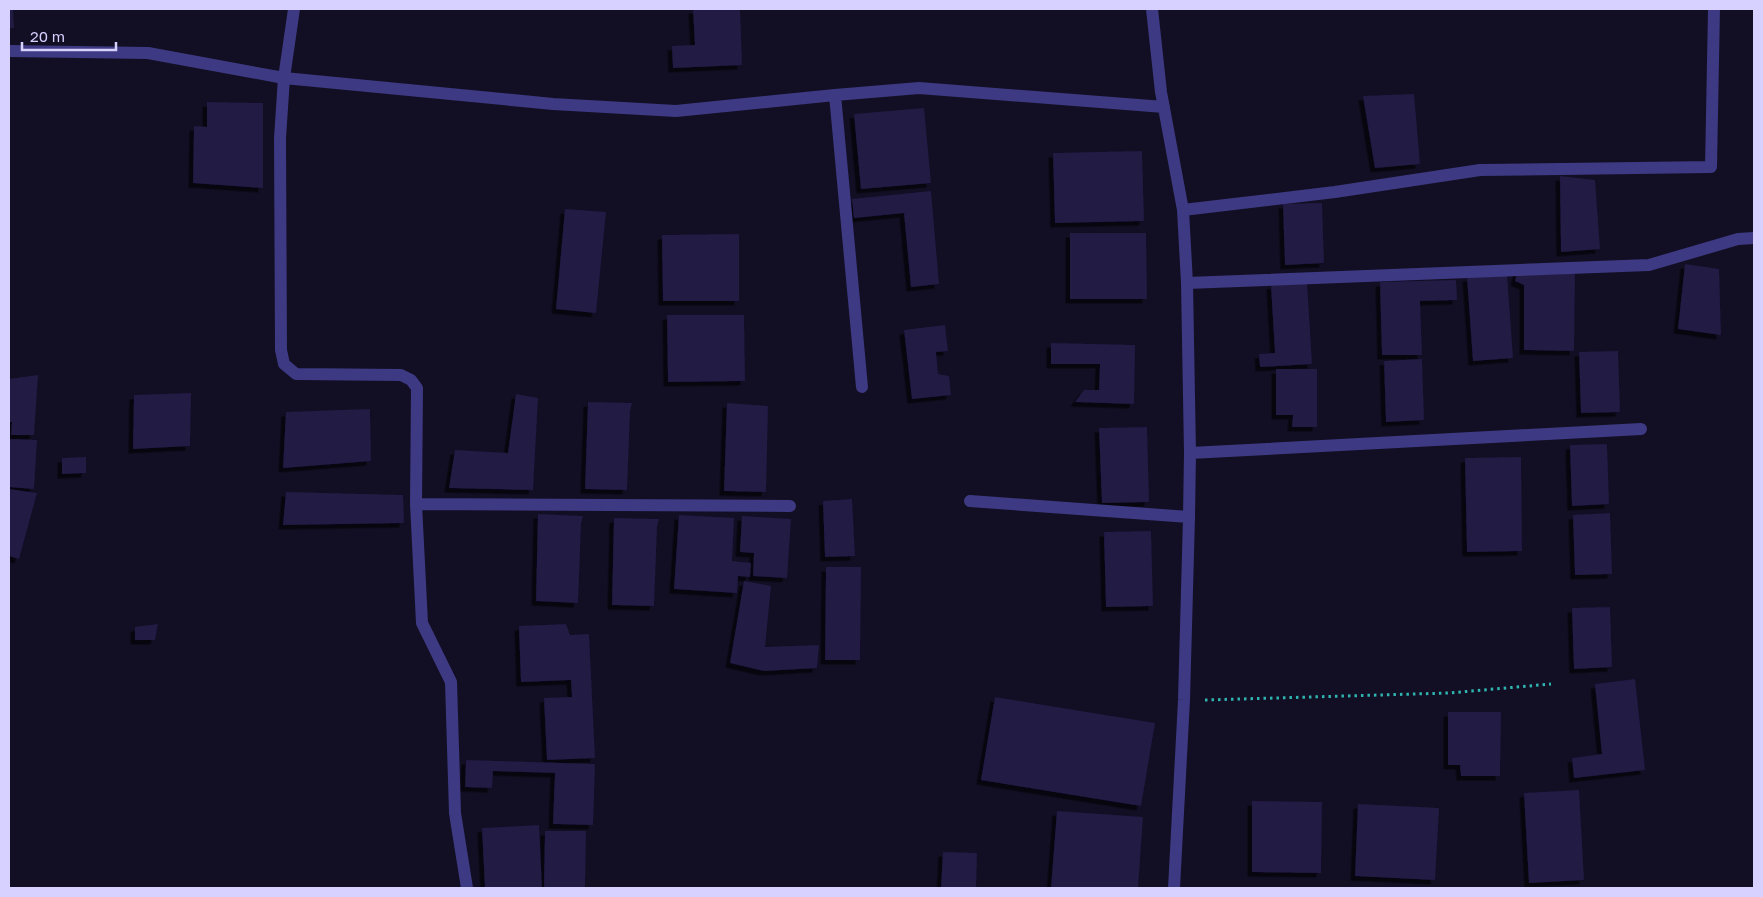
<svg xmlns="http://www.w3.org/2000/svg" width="1763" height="897" font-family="'Golos Text',sans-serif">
	<defs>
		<filter id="shadow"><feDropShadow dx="-4.5" dy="4.5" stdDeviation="0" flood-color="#0009"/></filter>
	</defs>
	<rect width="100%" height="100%" fill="#120e23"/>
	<path fill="#231a44" filter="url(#shadow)" d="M 9,9 L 13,9 L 14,28 L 9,28 Z
		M 693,9 L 740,9 L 742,65 L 673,68 L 672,46 L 695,45 Z
		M 1414,94 L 1420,164 L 1375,168 L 1363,96 Z
		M 207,102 L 263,103 L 263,188 L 193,183 L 194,126 L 207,127 Z
		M 924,108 L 931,183 L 861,189 L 854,114 Z
		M 1142,151 L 1144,221 L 1055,223 L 1053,153 Z
		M 1560,176 L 1595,180 L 1600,249 L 1561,252 Z
		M 931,191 L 939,284 L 911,287 L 904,213 L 854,218 L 852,199 Z
		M 1322,203 L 1324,263 L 1285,265 L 1283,204 Z
		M 565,209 L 606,212 L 596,313 L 556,309 Z
		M 1070,233 L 1146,233 L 1147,299 L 1070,299 Z
		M 739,234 L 739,301 L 663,301 L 662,235 Z
		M 1685,264 L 1719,269 L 1721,335 L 1678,329 Z
		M 1518,270 L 1575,271 L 1574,351 L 1524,350 L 1524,285 L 1515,281 Z
		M 1507,275 L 1513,358 L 1473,361 L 1467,277 Z
		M 1456,280 L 1457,300 L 1420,301 L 1422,355 L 1382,355 L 1380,282 Z
		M 1307,282 L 1312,364 L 1260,367 L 1259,354 L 1275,353 L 1271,285 Z
		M 667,315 L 744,315 L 745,381 L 668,382 Z
		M 945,325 L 948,351 L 936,352 L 938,374 L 949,376 L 951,395 L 912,399 L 904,330 Z
		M 1051,343 L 1135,345 L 1134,404 L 1075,402 L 1084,390 L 1099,390 L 1100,364 L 1051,364 Z
		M 1618,351 L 1620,412 L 1581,413 L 1579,352 Z
		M 1422,359 L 1424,420 L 1386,422 L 1384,361 Z
		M 1276,369 L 1317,369 L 1317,427 L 1292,427 L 1293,415 L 1276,415 Z
		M 38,375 L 34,435 L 11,435 L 12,422 L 9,422 L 9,379 Z
		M 191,393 L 190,446 L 133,449 L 134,395 Z
		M 516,394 L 538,398 L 533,490 L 449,488 L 455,450 L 508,453 Z
		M 588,402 L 632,403 L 630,411 L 627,490 L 585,489 Z
		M 727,403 L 768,406 L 766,492 L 724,491 Z
		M 370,409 L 371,461 L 283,468 L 286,412 Z
		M 1147,427 L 1149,502 L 1102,503 L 1099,428 Z
		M 9,439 L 37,440 L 34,489 L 9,487 Z
		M 1607,444 L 1609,504 L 1572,506 L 1570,445 Z
		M 86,457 L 86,473 L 62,474 L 62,458 Z
		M 1521,457 L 1522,551 L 1467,552 L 1465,458 Z
		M 9,489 L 37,493 L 19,559 L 9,556 Z
		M 286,492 L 403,495 L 404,523 L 283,525 Z
		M 852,499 L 855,556 L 825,557 L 823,501 Z
		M 1610,513 L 1612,574 L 1575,575 L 1573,515 Z
		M 538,514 L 583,516 L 581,524 L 578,603 L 536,601 Z
		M 679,515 L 734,518 L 732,561 L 751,563 L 750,577 L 738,576 L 737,593 L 674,589 Z
		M 742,516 L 791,519 L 787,578 L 753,576 L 754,553 L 740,552 Z
		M 614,518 L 659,519 L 657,527 L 654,606 L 612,605 Z
		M 1151,531 L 1153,606 L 1106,607 L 1104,532 Z
		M 826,567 L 861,567 L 860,660 L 825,660 Z
		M 744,581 L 771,586 L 765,647 L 819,645 L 817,668 L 764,671 L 730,663 Z
		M 1610,607 L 1612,667 L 1574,669 L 1572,608 Z
		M 158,624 L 155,640 L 135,640 L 135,627 Z
		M 566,624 L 570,635 L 589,634 L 595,758 L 547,760 L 544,698 L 572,697 L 571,680 L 521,682 L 519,626 Z
		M 1635,679 L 1645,770 L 1574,778 L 1572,758 L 1602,754 L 1595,684 Z
		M 995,697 L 1155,723 L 1141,806 L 981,780 Z
		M 1448,712 L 1501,712 L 1500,776 L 1461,776 L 1460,765 L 1448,765 Z
		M 466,760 L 595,764 L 593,825 L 553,824 L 555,773 L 493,771 L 492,788 L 465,787 Z
		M 1579,790 L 1584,880 L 1529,883 L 1524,793 Z
		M 1252,801 L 1322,802 L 1321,873 L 1252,872 Z
		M 1358,804 L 1439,808 L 1435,880 L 1355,876 Z
		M 1057,811 L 1143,817 L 1138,888 L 1051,888 Z
		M 539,825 L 542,888 L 485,888 L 482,828 Z
		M 545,831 L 586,831 L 585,888 L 544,888 Z
		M 943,852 L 977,853 L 976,888 L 941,888 Z"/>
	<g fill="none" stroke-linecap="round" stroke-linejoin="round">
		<path stroke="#2fb4af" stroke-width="3" stroke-dasharray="2.5 4" stroke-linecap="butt" d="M 1205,700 L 1449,693 L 1551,684"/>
		<path stroke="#3d3982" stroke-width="12" d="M 1183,210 L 1335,192 L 1480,170 L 1711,167 L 1714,9
			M 1187,283 L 1649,265 L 1738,239 L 1754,238
			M 1190,453 L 1641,429"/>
		<path stroke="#3d3982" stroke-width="12" d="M 294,9 L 284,78 L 280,138 L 281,350 L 284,364 L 296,374 L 401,375 L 411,380 L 417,388 L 416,504 L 422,623 L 451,682 L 455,813 L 467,888
			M 1152,9 L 1161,92 L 1183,210 L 1187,283 L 1190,453 L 1189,517 L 1184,700 L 1174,888
			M 9,51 L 148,53 L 284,78 L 553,104 L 676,111 L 835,95 L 919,88 L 1164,107
			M 835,95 L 862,387
			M 970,501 L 1189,517
			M 416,504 L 790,506"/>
	</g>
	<rect width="1763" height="897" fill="none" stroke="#d7d1ff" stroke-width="20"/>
	<path d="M22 42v8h94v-8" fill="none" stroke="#d7d1ff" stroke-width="2.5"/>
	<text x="30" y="42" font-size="15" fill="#d7d1ff" stroke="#120e23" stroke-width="4" paint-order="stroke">20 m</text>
</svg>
